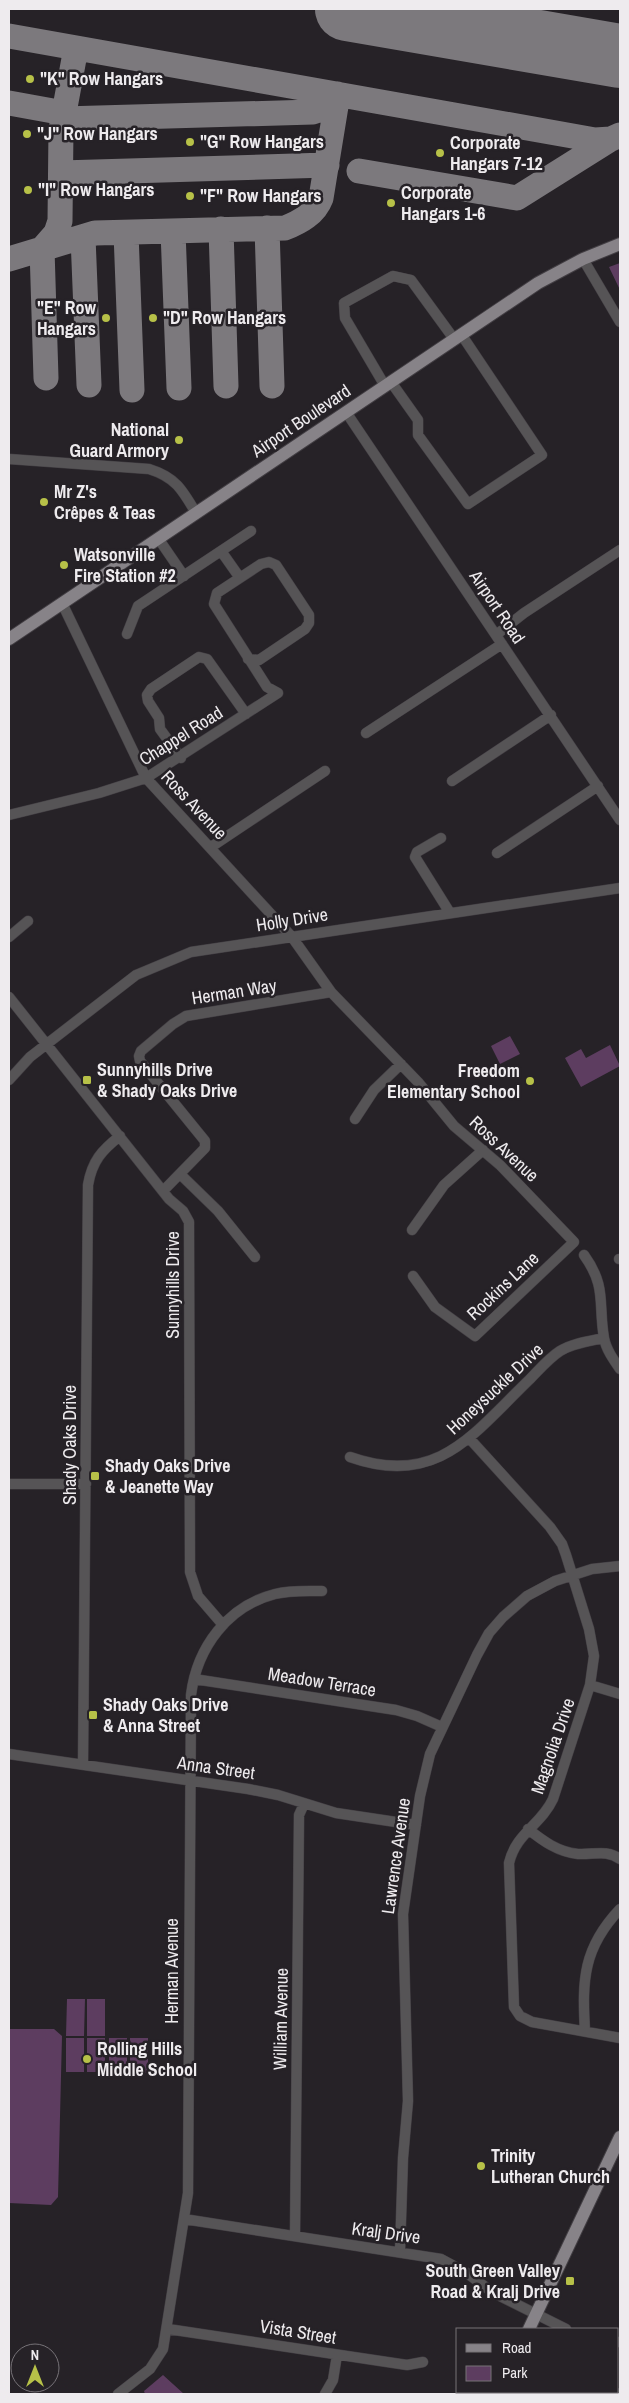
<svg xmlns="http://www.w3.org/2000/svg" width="629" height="2403" font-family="'Archivo Narrow',sans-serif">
	<rect width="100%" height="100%" fill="#262227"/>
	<path fill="#5d3d60" d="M 620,263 L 620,290 L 609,267 Z
		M 510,1036 L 520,1054 L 500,1064 L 491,1046 Z
		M 610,1045 L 620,1066 L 581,1087 L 565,1058 L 581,1049 L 586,1058 Z
		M 67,1999 L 85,1999 L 84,2036 L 66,2036 Z
		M 87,1999 L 105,1999 L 105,2036 L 87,2036 Z
		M 9,2029 L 54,2029 L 62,2036 L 58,2197 L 51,2205 L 9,2203 Z
		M 66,2038 L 84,2038 L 84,2072 L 66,2072 Z
		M 87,2038 L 105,2038 L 105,2072 L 87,2072 Z
		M 109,2038 L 127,2038 L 127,2073 L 109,2072 Z
		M 130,2038 L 148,2038 L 148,2073 L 130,2072 Z
		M 163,2375 L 184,2394 L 145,2394 L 144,2391 Z"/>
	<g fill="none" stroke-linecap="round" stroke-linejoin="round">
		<path stroke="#7c797d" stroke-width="25" d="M 9,36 L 595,140 L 611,139 L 620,135
			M 9,103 L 64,113
			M 63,119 L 313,112 L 337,104
			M 359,171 L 517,198 L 611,139
			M 61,173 L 327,165
			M 267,228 L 272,386
			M 221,229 L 226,386
			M 173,231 L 179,388
			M 126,233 L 132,390
			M 83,237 L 89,385
			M 9,259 L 95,233 L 285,228 C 300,222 315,214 321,198 L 338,94
			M 46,378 L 42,249 L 56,233 L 60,221 L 61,129 L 76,48"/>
		<path stroke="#7c797d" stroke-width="64" d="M 347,9 L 620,56"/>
		<defs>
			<path id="minor" d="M 583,259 L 620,322
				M 391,382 L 418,420 L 418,435 L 468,504 L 542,455 L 461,334
				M 385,386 L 345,318 L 344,303 L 393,276 L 411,280 L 454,339
				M 346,412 L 620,820
				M 9,459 L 149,469 C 175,477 182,489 196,513
				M 158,538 L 184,576
				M 221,551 L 240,578
				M 62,603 L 146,778 L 292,937 L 331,992 L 186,1016 L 173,1024 L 141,1051 L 139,1056 L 140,1061 L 205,1141 L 205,1148 L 163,1191
				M 127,634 L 138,606 L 251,531
				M 496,635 L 524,613 L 620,550
				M 366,733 L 502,644
				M 181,758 L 160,729 L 159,718 L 148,701 L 147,695 L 151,689 L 199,657 L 207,659 L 246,714
				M 452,781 L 551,715
				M 9,815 L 99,793 L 146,778 L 278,693 L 267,687 L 214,604 L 217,593 L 261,564 L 269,562 L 276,565 L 309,615 L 309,623 L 305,629 L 259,660 L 248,659
				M 441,838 L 417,852 L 415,857 L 450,913
				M 211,847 L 325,771
				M 497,853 L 598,786
				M 9,937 L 28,921
				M 331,992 L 418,1082 L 454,1126 L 500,1165 L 574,1242 L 475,1336 L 435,1307 L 413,1276
				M 9,997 L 169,1199 L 183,1211 L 189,1222 L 190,1572 L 198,1596 L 223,1625
				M 9,1080 L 30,1057 L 136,975 L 191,952 L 620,888
				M 355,1119 L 374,1090 L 401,1064
				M 181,1175 L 218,1211 L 255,1257
				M 412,1230 L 444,1185 L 483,1150
				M 584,1255 C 607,1287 598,1303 604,1338 C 606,1349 613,1359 620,1369
				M 619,1259 L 620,1259
				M 469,1438 L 550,1527 L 562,1544 L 566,1555 L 589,1629 L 594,1656 L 590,1685 L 553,1799 C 541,1825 516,1833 509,1863 L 514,2007 L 520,2016 L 532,2022 L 620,2038
				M 350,1457 C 437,1488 473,1434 529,1380 C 539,1370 549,1358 560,1351 C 573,1343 590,1341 604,1338
				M 9,1484 L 86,1484
				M 194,1679 L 396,1710 L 417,1716 L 442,1727
				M 590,1685 L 620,1694
				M 9,1754 L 248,1789 L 278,1795 L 336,1813 L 416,1825
				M 83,1765 L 88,1185 C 92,1161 102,1150 120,1136
				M 528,1829 C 543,1841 558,1852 578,1854 C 594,1855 606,1849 620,1859
				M 585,2031 C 582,1980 583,1948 620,1909
				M 184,2219 L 441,2259 L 467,2273 L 492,2292 L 566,2329
				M 295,2236 L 299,1815 L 304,1804
				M 400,2251 L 403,2158 L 408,2101 L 403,1914 L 420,1796 L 430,1754 L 477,1655 L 489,1633 L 503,1617 L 527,1596 L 555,1581 L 592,1569 L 620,1566
				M 168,2329 L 407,2365 L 423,2362
				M 618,2342 L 620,2342
				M 610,2392 L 620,2394
				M 118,2394 L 150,2369 L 163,2349 L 188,2193 L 191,1695 C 197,1647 228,1606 275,1594 C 290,1590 306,1591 322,1591
				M 325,2394 L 333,2380 L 337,2355
				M 538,2394 L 539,2392"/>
			<path id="major" d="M 9,639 L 538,283 L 583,259 L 620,244
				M 529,2329 L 620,2137
				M 498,2394 L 500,2392"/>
		</defs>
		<use href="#minor" stroke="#423e43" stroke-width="11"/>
		<use href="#major" stroke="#423e43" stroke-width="14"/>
		<use href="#minor" stroke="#565456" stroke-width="10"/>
		<use href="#major" stroke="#878388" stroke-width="12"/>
	</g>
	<g fill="#b7c148" stroke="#262227" stroke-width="2">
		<circle cx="30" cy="79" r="5"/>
		<circle cx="27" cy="134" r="5"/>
		<circle cx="190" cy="142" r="5"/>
		<circle cx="440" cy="153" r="5"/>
		<circle cx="28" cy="190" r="5"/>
		<circle cx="190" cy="196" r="5"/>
		<circle cx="391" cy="203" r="5"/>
		<circle cx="106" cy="318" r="5"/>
		<circle cx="153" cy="318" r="5"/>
		<circle cx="179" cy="440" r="5"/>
		<circle cx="44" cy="502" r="5"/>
		<circle cx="64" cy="565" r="5"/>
		<rect x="82" y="1075" width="10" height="10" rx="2.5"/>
		<circle cx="530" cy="1081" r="5"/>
		<rect x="90" y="1471" width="10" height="10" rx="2.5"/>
		<rect x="88" y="1710" width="10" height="10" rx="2.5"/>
		<circle cx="87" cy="2059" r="5"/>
		<circle cx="481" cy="2166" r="5"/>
		<rect x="565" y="2276" width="10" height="10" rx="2.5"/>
	</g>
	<g text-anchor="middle" stroke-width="5" stroke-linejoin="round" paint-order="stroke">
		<g font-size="18" font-weight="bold" fill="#eeebee" stroke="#262227" text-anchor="start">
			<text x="40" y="85">"K" Row Hangars</text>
			<text x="37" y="140">"J" Row Hangars</text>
			<text x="200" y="148">"G" Row Hangars</text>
			<text x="450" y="149">Corporate<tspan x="450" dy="21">Hangars 7-12</tspan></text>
			<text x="38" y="196">"I" Row Hangars</text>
			<text x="401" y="199">Corporate<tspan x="401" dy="21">Hangars 1-6</tspan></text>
			<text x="200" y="202">"F" Row Hangars</text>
			<text x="96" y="314" text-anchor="end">"E" Row<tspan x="96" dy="21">Hangars</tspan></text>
			<text x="163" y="324">"D" Row Hangars</text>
			<text x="169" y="436" text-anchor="end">National<tspan x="169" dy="21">Guard Armory</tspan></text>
			<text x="54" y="498">Mr Z's<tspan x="54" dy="21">Crêpes &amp; Teas</tspan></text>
			<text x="74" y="561">Watsonville<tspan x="74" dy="21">Fire Station #2</tspan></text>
			<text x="97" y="1076">Sunnyhills Drive<tspan x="97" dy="21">&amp; Shady Oaks Drive</tspan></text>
			<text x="520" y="1077" text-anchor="end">Freedom<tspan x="520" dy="21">Elementary School</tspan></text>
			<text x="105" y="1472">Shady Oaks Drive<tspan x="105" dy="21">&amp; Jeanette Way</tspan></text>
			<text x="103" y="1711">Shady Oaks Drive<tspan x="103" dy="21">&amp; Anna Street</tspan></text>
			<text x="97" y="2055">Rolling Hills<tspan x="97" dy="21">Middle School</tspan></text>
			<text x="491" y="2162">Trinity<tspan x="491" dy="21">Lutheran Church</tspan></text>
			<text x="560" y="2277" text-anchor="end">South Green Valley<tspan x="560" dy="21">Road &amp; Kralj Drive</tspan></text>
		</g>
		<g font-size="18" fill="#eeebee" stroke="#262227">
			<text transform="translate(301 421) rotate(-34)" y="6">Airport Boulevard</text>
			<text transform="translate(497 607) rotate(56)" y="6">Airport Road</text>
			<text transform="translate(181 736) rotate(-32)" y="6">Chappel Road</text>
			<text transform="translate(194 805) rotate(47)" y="6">Ross Avenue</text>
			<text transform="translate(292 920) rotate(-9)" y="6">Holly Drive</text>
			<text transform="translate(234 992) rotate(-9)" y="6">Herman Way</text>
			<text transform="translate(504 1149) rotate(43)" y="6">Ross Avenue</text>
			<text transform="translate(173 1285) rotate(-90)" y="6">Sunnyhills Drive</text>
			<text transform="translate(503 1286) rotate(-43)" y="6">Rockins Lane</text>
			<text transform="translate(495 1389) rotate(-43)" y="6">Honeysuckle Drive</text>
			<text transform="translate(70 1445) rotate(-90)" y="6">Shady Oaks Drive</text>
			<text transform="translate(322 1682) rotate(9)" y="6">Meadow Terrace</text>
			<text transform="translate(553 1746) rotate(-71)" y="6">Magnolia Drive</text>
			<text transform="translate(216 1768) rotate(8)" y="6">Anna Street</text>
			<text transform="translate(396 1856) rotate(-82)" y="6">Lawrence Avenue</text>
			<text transform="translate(172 1971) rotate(-90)" y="6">Herman Avenue</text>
			<text transform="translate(281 2019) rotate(-89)" y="6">William Avenue</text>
			<text transform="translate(386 2233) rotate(8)" y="6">Kralj Drive</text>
			<text transform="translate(298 2332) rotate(9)" y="6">Vista Street</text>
		</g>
	</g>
	<rect width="629" height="2403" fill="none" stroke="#eeebee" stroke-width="20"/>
	<rect x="456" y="2328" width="162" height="65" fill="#262227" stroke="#767277"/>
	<rect x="466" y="2344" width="25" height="8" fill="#878388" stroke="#767277"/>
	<text x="502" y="2353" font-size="15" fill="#eeebee">Road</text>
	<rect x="466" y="2366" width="25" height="15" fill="#5d3d60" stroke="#767277"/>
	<text x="502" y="2378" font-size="15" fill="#eeebee">Park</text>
	<g transform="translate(35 2368)"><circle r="24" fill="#262227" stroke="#767277"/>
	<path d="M0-4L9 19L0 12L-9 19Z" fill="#b7c148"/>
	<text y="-8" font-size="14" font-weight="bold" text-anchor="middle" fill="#eeebee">N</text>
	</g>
</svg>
